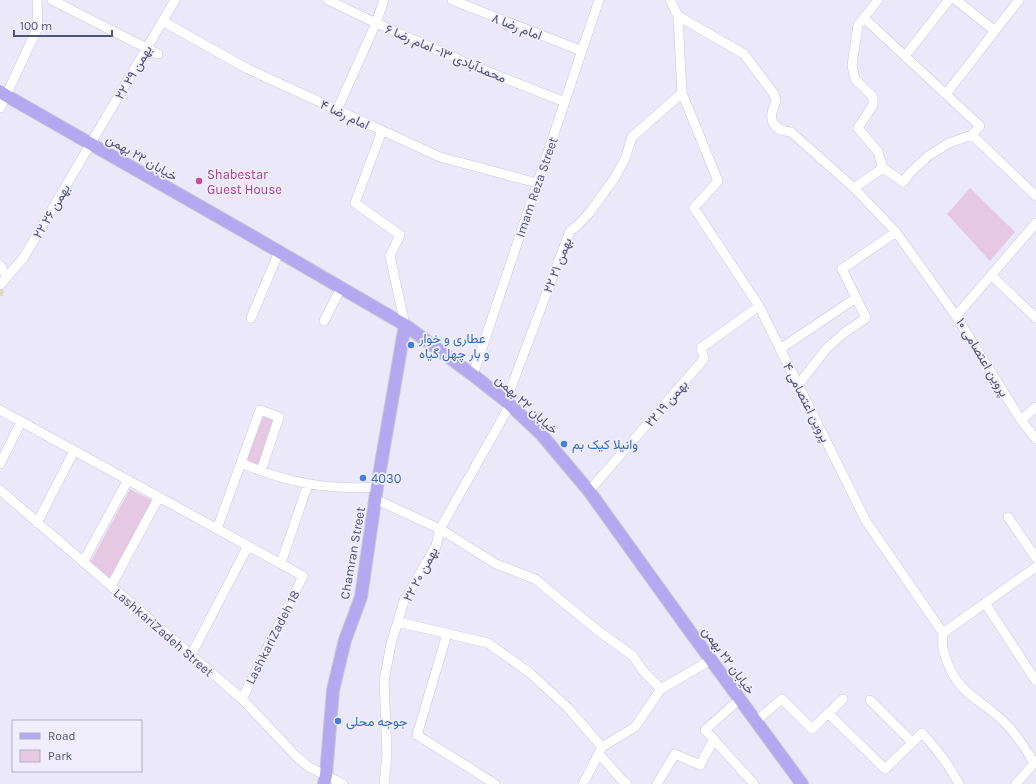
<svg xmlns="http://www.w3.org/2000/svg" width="1036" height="784" font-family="Karla,Vazirmatn,sans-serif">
	<rect width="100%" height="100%" fill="#ebe8fa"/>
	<path fill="#e6c8e2" d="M 970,188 L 1015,232 L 990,261 L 947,214 Z
		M 262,413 L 275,418 L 259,465 L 246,460 Z
		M 130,489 L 153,501 L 110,580 L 90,563 Z"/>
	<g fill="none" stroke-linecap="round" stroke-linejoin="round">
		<path stroke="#e2d7bf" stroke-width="7" d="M 0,293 L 0,292"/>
		<defs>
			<path id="minor" d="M 52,0 L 158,54
				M 328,0 L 376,23 L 476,67 L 565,102
				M 452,0 L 582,51
				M 670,0 L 678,16 L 682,93 L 718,181 L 694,208 L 759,306 L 866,521 L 943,633 C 943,638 942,644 943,649 C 947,664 955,681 967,692 C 978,701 990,709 1001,719 C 1015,732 1025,747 1034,763
				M 878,0 L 858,25 L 852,65 L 855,79 L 873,97 L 873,105 L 858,128 L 878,152 L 883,168
				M 956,0 L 995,31
				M 678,16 L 744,54 L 774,94 L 776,101 C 775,105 772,109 772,113 C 770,127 780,131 791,132 L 854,188 L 883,168 L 903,182 L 910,173 L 928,156 L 949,143 L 972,135 L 980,126 L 864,18
				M 162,21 L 248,69 L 440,157 L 537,183
				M 905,56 L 949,0
				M 946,94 L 1019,0
				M 0,108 L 38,27 L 37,0
				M 337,110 L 376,23 L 384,0
				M 382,131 L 355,203 L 400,235 L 390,256 L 405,325
				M 972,135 L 1036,196
				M 854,188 L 896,232 L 956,316
				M 1036,223 L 956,316 L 1021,420 L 1036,439
				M 0,265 L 6,276
				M 991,275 L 1036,318
				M 0,285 L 24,257 L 175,0
				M 251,318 L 279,252
				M 324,321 L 341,288
				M 780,349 L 856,298
				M 473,375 L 599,0
				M 798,385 L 827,348 L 844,333 L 866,318 L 842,269 L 896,232
				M 506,401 L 570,231 L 578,225 L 590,212 L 614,179 L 625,159 L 632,137 L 682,93
				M 0,410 L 303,576 L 242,699
				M 1021,420 L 1036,407
				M 241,463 C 288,483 326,490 377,487
				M 0,464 L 21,422
				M 0,490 L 242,699 L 297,757 L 309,767 L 343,784
				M 589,491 L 704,359 L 701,348 L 759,306
				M 375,499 L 440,529 L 496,564 L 535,579 L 597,630 L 633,656 L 643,671 L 661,689
				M 1008,517 L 1036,558
				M 37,523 L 74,451
				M 217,529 L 260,410 L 279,417 L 261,471
				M 83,562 L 128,480
				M 281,563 L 308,484
				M 111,586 L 159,497
				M 985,603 L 1036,681
				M 398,622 L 488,643 L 530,673 L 568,708 L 602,747
				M 943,633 L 1036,567
				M 447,634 L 417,735 L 495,784
				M 191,655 L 248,546
				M 740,699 L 705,730 L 754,784
				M 870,700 L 912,742
				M 828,713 L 885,769 L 922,733 C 937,749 949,765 959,784
				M 756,721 L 782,699 L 812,729 L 843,699
				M 599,754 L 621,779 L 627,784
				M 384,784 L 387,755 L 384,681 L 391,644 L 404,601 L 436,546 L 440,529 L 510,405
				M 583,784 L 602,747 L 635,727 L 661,689 L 711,660
				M 657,784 L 675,754 L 700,765 L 714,739
				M 1016,784 L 1036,761"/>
			<path id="major" d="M 0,92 L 252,236 L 405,325 L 473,375 L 506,401 L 541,434 L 589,491 L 689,630 L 802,784
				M 324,784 L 326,775 L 333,690 L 345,640 L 361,597 L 377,487 L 405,325"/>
		</defs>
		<use href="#minor" stroke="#c8c7e0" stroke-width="10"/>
		<use href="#major" stroke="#c7c8d2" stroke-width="14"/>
		<use href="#minor" stroke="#fff" stroke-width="9"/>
		<use href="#major" stroke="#b4a8f1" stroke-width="12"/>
	</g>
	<circle fill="#d1479c" stroke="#f0eefd" stroke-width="1.5" cx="199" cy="181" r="4"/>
	<g fill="#3f7fe0" stroke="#f0eefd" stroke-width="1.5">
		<circle cx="411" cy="345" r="4"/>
		<circle cx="564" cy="444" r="4"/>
		<circle cx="363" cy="478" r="4"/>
		<circle cx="338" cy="721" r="4"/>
	</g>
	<g text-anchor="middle" stroke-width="3.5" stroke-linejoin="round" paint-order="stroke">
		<g font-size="13" fill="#4f5272" stroke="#f0eefd">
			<text transform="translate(517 26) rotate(21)" y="5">امام رضا ۸</text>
			<text transform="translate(446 53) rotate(23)" y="5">محمدآبادی ۱۳- امام رضا ۶</text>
			<text transform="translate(133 72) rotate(-60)" y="5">۲۲ بهمن ۲۹</text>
			<text transform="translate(345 114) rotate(25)" y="5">امام رضا ۴</text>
			<text transform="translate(142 157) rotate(30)" y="5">خیابان ۲۲ بهمن</text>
			<text transform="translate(536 187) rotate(-71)" y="5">Imam Reza Street</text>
			<text transform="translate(51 211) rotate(-60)" y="5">۲۲ بهمن ۲۶</text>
			<text transform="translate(557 265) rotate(-69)" y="5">۲۲ بهمن ۲۱</text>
			<text transform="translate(983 357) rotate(59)" y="5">پروین اعتصامی ۱۰</text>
			<text transform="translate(807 402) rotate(63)" y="5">پروین اعتصامی ۴</text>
			<text transform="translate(666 403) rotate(-49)" y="5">۲۲ بهمن ۱۹</text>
			<text transform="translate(527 404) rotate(43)" y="5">خیابان ۲۲ بهمن</text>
			<text transform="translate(352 553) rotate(-80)" y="5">Chamran Street</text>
			<text transform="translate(420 574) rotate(-62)" y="5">۲۲ بهمن ۲۰</text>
			<text transform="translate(164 632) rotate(41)" y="5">LashkariZadeh Street</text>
			<text transform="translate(272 637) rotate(-63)" y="5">LashkariZadeh 18</text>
			<text transform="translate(729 660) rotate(54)" y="5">خیابان ۲۲ بهمن</text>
		</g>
		<g font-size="13" fill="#b23c85" stroke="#f0eefd" text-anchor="start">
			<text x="207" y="179">Shabestar<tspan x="207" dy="15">Guest House</tspan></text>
		</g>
		<g font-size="13" fill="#366cbe" stroke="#f0eefd" text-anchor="start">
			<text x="419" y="343">عطاری و خوار<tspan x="419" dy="15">و بار چهل گیاه</tspan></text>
			<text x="572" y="449">وانیلا کیک بم</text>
			<text x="371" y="483">4030</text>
			<text x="346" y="726">جوجه محلی</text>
		</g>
	</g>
	<rect x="12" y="720" width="130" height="52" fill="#f0eefd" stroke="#b0b0c5"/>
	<rect x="20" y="733" width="20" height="6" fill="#b4a8f1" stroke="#b0b0c5"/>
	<text x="48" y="740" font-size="12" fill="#4f5272">Road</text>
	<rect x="20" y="750" width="20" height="12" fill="#e6c8e2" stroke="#b0b0c5"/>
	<text x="48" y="760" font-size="12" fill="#4f5272">Park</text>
	<path d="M14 30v6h98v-6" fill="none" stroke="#4f5272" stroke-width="2"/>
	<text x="20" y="30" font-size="12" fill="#4f5272" stroke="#f0eefd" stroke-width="3" paint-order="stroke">100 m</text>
</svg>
